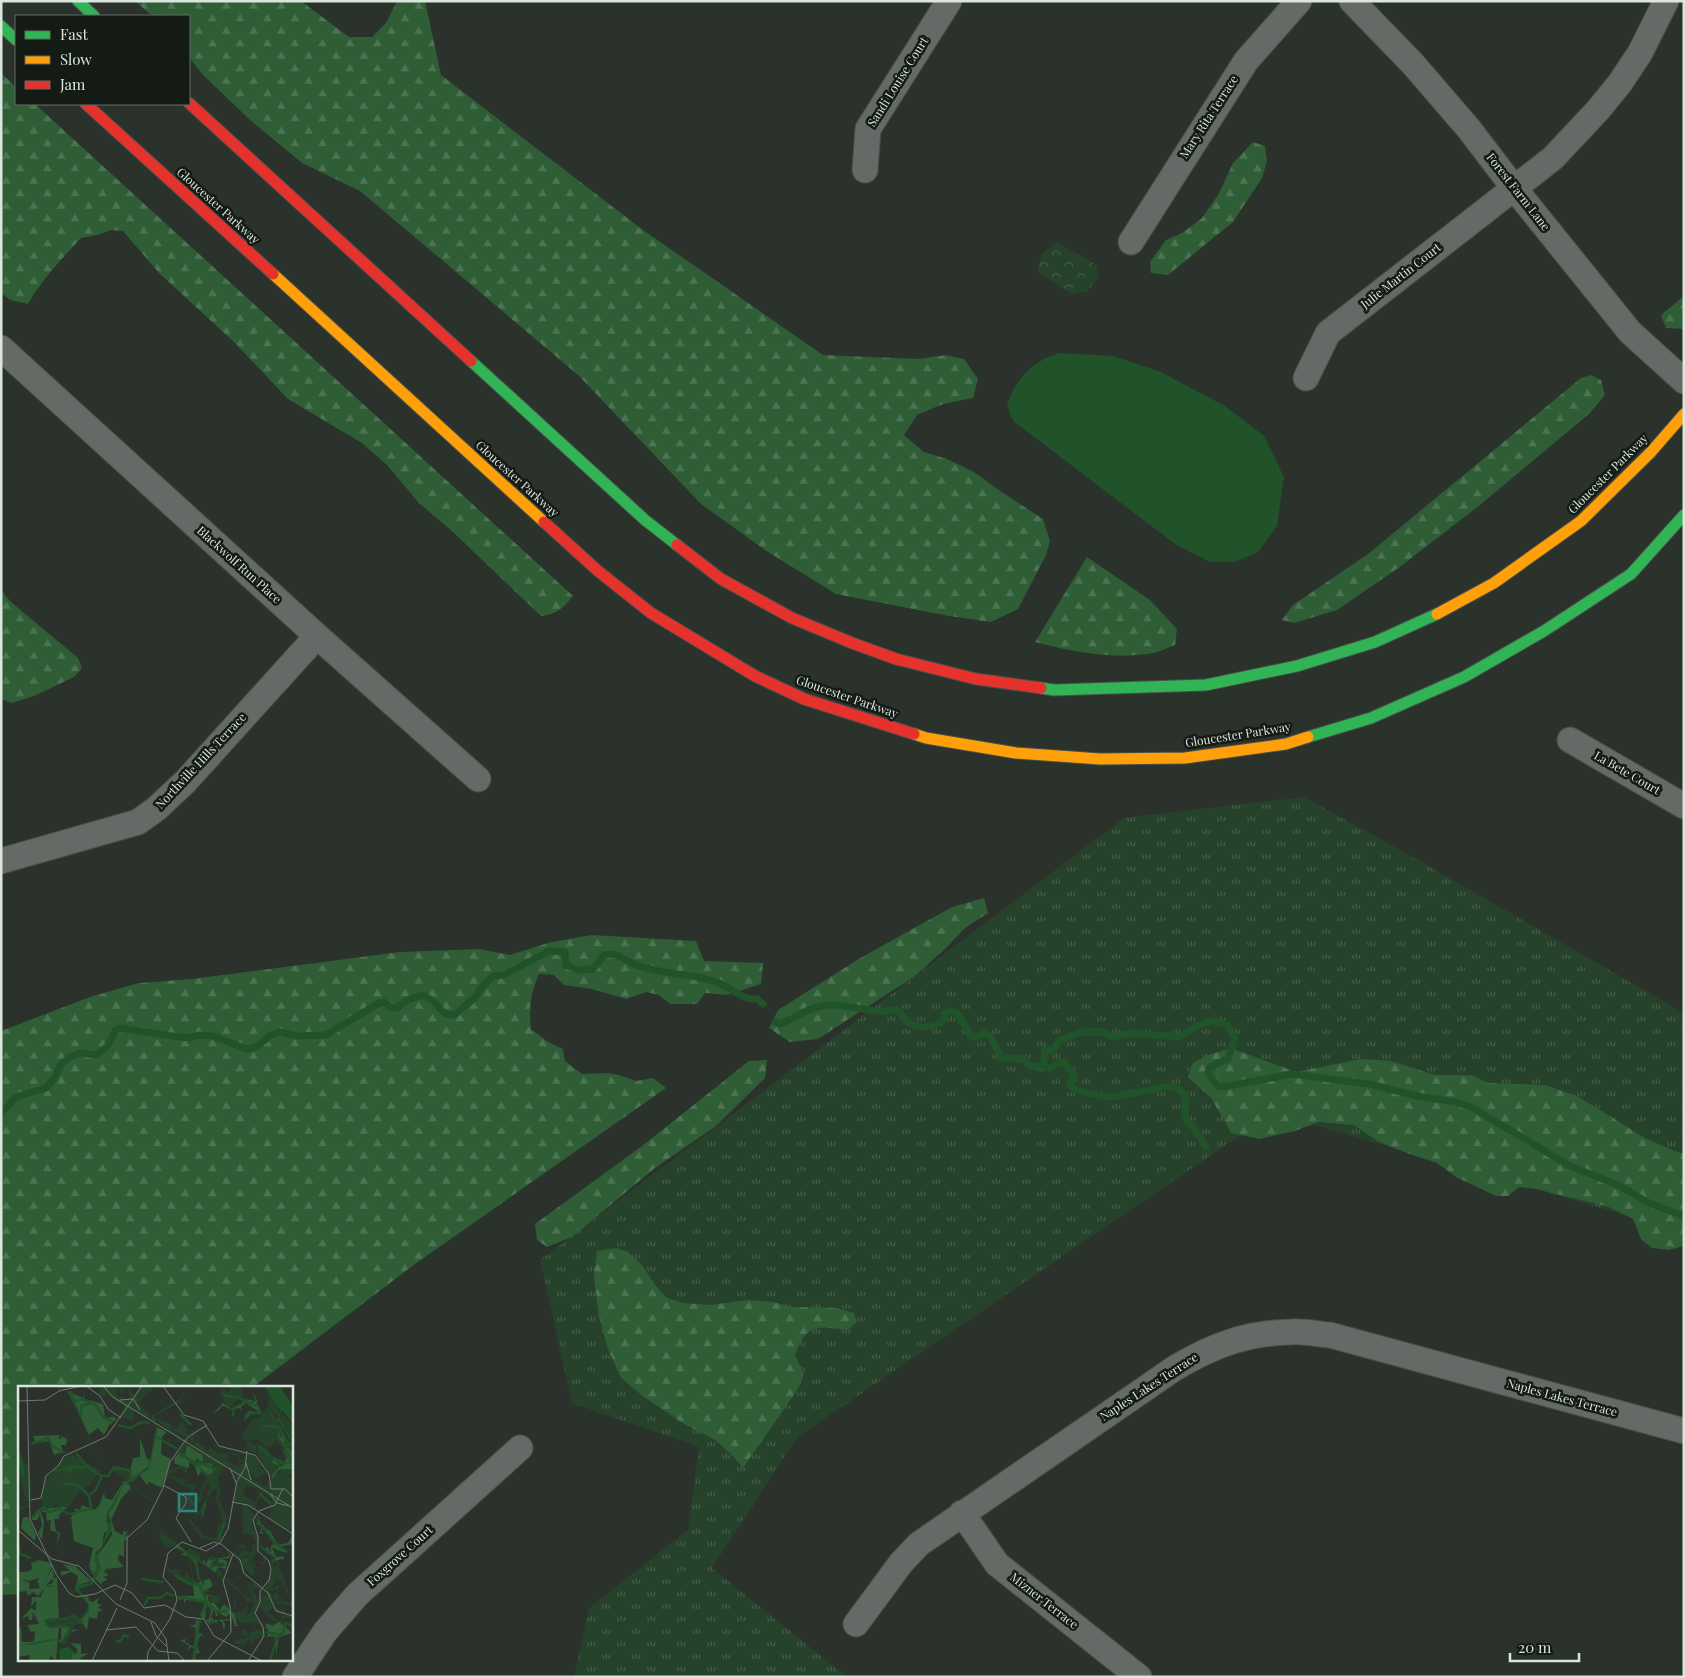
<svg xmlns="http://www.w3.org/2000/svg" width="1685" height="1678" font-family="'Playfair Display',serif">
	<defs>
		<pattern id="grass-tufts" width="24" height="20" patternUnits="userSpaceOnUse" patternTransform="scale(1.25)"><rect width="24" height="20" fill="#27422b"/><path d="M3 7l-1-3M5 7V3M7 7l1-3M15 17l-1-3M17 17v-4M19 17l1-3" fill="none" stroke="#465d49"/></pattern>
		<pattern id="forest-firs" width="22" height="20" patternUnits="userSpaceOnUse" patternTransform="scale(1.25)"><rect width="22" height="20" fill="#2e5d36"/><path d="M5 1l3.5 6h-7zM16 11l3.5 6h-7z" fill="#4c7453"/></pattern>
		<pattern id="park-crowns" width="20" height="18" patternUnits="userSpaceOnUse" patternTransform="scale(1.25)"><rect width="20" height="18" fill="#27422b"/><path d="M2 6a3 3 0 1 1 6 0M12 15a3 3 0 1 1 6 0" fill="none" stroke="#465d49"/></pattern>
	</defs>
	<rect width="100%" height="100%" fill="#2a322b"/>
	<path fill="url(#grass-tufts)" d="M 1304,797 L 1418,860 L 1684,1013 L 1684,1232 L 1273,1113 L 799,1436 L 792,1445 L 712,1568 L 847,1677 L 574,1677 L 589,1608 L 688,1530 L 699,1447 L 572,1403 L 540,1260 L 1124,818 Z"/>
	<path fill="url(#forest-firs)" d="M 135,1 L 301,1 L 349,37 L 372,37 L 386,23 L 397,1 L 425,1 L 441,75 L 643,230 L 823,355 L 918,359 L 946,355 L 964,359 L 978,379 L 973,398 L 943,404 L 917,415 L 904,435 L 924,452 L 947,459 L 974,472 L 1003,493 L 1043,519 L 1050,541 L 1046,555 L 1018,609 L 991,622 L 949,616 L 836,594 L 768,552 L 701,504 L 578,375 L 360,191 L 302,163 L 250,120 L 202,74 L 189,57 L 189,16 L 152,16 Z
		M 1,73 L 16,87 L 16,104 L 35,104 L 573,596 C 562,609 559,613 541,616 L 453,532 L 419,503 L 387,465 L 362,443 L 288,399 L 236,344 L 159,273 L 123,231 L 111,230 L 98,235 L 81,238 C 62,259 42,279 28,304 L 10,300 L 1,293 Z
		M 1253,142 L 1265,146 L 1267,161 L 1262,178 L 1233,222 L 1168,275 L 1151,273 L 1150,262 L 1166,240 L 1182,233 L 1202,218 L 1218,195 L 1233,163 Z
		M 1684,296 L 1684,329 L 1666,328 L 1661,315 Z
		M 1591,375 L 1601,380 L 1605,395 L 1590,413 L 1480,505 L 1401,566 L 1337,610 L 1294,623 L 1282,620 L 1293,605 L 1368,554 L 1581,378 Z
		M 1087,557 L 1150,600 L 1177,629 L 1175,645 C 1168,647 1161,652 1153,653 C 1113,660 1073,652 1035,642 Z
		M 1,590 L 11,602 L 78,658 L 82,668 L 74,677 L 34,696 L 12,703 L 1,699 Z
		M 984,898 L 988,913 L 965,928 L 946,948 L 915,976 L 818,1039 L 790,1042 L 769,1028 L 778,1010 L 862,957 L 952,907 Z
		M 592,935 L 696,941 L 704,961 L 763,963 L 761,984 L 727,995 L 705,993 L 697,1004 L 670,1004 L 659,995 L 646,992 L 626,999 L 592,989 L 564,985 L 554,975 L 539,974 C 530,995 529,1007 531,1029 L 548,1042 L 563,1049 L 565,1061 L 582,1074 L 608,1073 L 619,1075 L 636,1081 L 653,1078 L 666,1088 L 415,1264 L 253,1387 L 19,1387 L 19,1594 L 1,1595 L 1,1031 L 90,997 L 139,983 L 192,979 L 400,952 L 479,949 L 510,955 L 551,942 Z
		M 1231,1048 L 1296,1072 L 1361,1059 L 1391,1061 L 1435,1075 L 1472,1075 L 1488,1083 L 1545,1085 L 1577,1096 L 1645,1138 L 1677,1152 L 1684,1153 L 1684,1246 L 1668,1250 L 1652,1248 L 1641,1239 L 1633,1219 L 1609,1207 L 1536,1189 L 1519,1187 L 1508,1196 L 1496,1196 L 1456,1177 L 1437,1163 L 1412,1155 L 1379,1142 L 1354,1125 L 1318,1122 L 1295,1131 L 1259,1139 L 1231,1133 L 1212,1099 L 1188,1077 L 1193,1063 L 1208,1055 Z
		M 767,1060 L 765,1078 L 716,1126 L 655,1168 L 572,1237 L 547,1247 L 537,1240 L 535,1224 L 642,1146 L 749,1061 Z
		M 616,1248 L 628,1252 L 641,1264 L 656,1286 L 666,1297 L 682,1303 L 710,1305 L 748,1300 L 773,1302 L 793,1307 L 837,1308 L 854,1313 L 857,1322 L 848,1330 C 816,1327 808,1322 795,1355 L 804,1374 L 798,1389 L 743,1468 L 734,1457 L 715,1440 L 686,1425 L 644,1397 L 621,1378 L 608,1349 L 599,1316 L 594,1278 L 597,1251 Z"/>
	<path fill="url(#park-crowns)" d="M 1057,242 L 1095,264 L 1099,276 L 1087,292 L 1072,294 L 1037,272 L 1042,254 Z"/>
	<path fill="#20532a" d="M 1059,353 L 1113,356 L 1161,372 L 1225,406 L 1264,436 L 1284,477 L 1277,526 L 1258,552 L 1235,562 L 1210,562 L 1175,544 L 1013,421 L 1007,405 C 1017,377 1031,362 1059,353 Z"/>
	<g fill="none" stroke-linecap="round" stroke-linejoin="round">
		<path stroke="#20532a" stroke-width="7" d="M 776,1022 L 780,1024 C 797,1017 810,1006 830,1005 C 846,1005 863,1010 879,1011 C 884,1012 890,1010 895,1010 C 901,1011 903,1020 909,1023 C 920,1029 935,1028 945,1019 L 945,1013 L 950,1011 L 957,1013 L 972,1037 L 982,1035 L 985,1032 L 991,1037 L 1001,1058 L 1024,1059 L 1031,1067 L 1043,1066 L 1050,1068 L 1060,1062 L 1064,1062 L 1074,1075 L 1074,1079 L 1070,1084 L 1072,1089 L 1100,1096 L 1112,1097 L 1171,1086 L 1178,1089 L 1186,1096 L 1185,1108 L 1186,1120 L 1194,1128 L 1206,1147
			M 1043,1066 L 1045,1050 L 1053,1050 L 1060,1040 L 1083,1032 L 1104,1032 L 1113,1037 L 1130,1033 L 1180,1037 L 1199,1025 L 1212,1021 L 1226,1024 L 1235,1037 L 1228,1059 L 1210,1067 L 1208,1073 L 1218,1086 L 1223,1087 L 1292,1074 L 1369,1084 L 1417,1096 L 1456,1102 L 1471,1107 L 1570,1166 L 1620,1186 L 1649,1203 L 1684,1216
			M 1,1113 L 16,1097 L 46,1088 L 55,1077 L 61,1064 L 72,1056 L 80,1053 L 96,1055 L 107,1047 L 115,1031 L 120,1028 L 172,1036 L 189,1038 L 200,1035 L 213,1036 L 247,1049 L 256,1047 L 271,1035 L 280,1032 L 297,1036 L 326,1035 L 379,1003 L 384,1002 L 392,1008 L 397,1008 L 407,1000 L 422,995 L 433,1001 L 445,1014 L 454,1015 L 476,997 L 480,989 L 493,976 L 504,975 L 549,951 L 565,952 L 566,965 L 578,970 L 593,969 L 604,955 C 620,952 623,960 636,965 C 662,975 694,973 719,983 C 733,989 742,1000 757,999 L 763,1004"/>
		<defs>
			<path id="street" d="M 1352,1 L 1413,64 L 1469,129 L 1514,188 L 1630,332 L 1684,381
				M 865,170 L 868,129 L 949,1
				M 1131,242 L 1246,61 L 1299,1
				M 1,348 L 317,636 L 478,779
				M 1306,378 L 1328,333 L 1553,158 L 1598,110 L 1620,83 L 1640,53 L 1666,1
				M 1570,740 L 1684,806
				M 1,861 L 138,822 L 156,809 L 185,782 L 317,636
				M 962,1513 L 997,1564 L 1139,1677
				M 856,1624 L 901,1563 L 919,1544 L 1175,1368 C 1214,1345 1246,1333 1291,1332 C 1304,1331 1317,1334 1330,1335 L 1684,1431
				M 295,1677 L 325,1632 L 357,1595 L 520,1448"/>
			<path id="fast" d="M 78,1 L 94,16
				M 1,26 L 16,40
				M 471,361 L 645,520 L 677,545
				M 1041,688 L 1054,690 L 1206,685 L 1297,666 L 1375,642 L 1437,614
				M 1308,737 L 1371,718 L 1464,677 L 1544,631 L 1631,574 L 1684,515"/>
			<path id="slow" d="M 273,274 L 544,522
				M 1437,614 L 1494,583 L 1581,521 L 1651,452 L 1684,414
				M 914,734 L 926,738 L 1016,753 L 1100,759 L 1185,758 L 1286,744 L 1308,737"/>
			<path id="jam" d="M 189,103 L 471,361
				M 86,104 L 273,274
				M 544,522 L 598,571 L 651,613 L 755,676 L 804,699 L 914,734
				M 677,545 L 721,579 L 792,618 L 852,643 L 896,659 L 976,679 L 1041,688"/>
		</defs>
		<use href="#street" stroke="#484f48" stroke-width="27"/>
		<use href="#fast" stroke="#484f48" stroke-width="13"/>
		<use href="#slow" stroke="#484f48" stroke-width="13"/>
		<use href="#jam" stroke="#484f48" stroke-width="13"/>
		<use href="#street" stroke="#646a65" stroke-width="25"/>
		<use href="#fast" stroke="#30b455" stroke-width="11"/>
		<use href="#slow" stroke="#ff9f0a" stroke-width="11"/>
		<use href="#jam" stroke="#e5322d" stroke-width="11"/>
	</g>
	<g text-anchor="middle" stroke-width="5" stroke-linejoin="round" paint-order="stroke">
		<g font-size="12" fill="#dce6dd" stroke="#141b15">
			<text transform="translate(898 82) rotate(-58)" y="4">Sandi Louise Court</text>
			<text transform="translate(1209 117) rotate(-57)" y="4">Mary Rita Terrace</text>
			<text transform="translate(1518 192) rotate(52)" y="4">Forest Farm Lane</text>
			<text transform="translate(218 206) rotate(42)" y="4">Gloucester Parkway</text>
			<text transform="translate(1401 276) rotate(-38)" y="4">Julie Martin Court</text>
			<text transform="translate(1608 474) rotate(-45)" y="4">Gloucester Parkway</text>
			<text transform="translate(517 479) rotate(42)" y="4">Gloucester Parkway</text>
			<text transform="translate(239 565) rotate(42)" y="4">Blackwolf Run Place</text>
			<text transform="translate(847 697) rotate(19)" y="4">Gloucester Parkway</text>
			<text transform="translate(1238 735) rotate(-9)" y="4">Gloucester Parkway</text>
			<text transform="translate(201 761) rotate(-47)" y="4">Northville Hills Terrace</text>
			<text transform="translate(1627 773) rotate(30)" y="4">La Bete Court</text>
			<text transform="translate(1149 1387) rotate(-33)" y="4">Naples Lakes Terrace</text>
			<text transform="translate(1562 1398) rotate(15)" y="4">Naples Lakes Terrace</text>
			<text transform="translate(400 1556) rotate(-42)" y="4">Foxgrove Court</text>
			<text transform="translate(1044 1601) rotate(38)" y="4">Mizner Terrace</text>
		</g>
	</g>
	<g transform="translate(18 1386)">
		<rect width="275" height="275" fill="#2a322b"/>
		<path d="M 84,0 L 100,3 L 108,0 L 104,7 L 100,4 L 98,8 L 107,13 L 112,12 L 110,0 L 116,9 L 121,0 L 138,0 L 120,17 L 134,31 L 129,33 L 115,24 L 116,34 L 105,32 L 97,28 L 103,30 L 106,20 L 88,8 L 85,11 L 80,8 ZM 207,0 L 204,4 L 211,6 L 213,0 L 223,0 L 225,12 L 232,14 L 229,17 L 231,15 L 221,12 L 212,22 L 206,16 L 202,4 ZM 250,20 L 275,61 L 272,72 L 261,82 L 275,83 L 275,90 L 264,86 L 275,93 L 275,142 L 270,144 L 250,132 L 254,124 L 251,121 L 239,125 L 230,118 L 216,115 L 222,89 L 218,95 L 214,83 L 208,79 L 200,91 L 203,107 L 200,112 L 210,133 L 203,142 L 202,154 L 184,153 L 171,135 L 186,120 L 192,99 L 188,98 L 185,103 L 183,116 L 174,120 L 169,112 L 174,103 L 161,99 L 162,97 L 150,90 L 152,84 L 166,78 L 162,70 L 155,74 L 167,57 L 180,62 L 152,45 L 165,55 L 161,64 L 164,56 L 135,31 L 151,37 L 156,43 L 164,36 L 170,40 L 163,40 L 170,42 L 168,47 L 171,48 L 175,45 L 173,41 L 176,45 L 187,39 L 168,51 L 149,41 L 180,61 L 171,52 L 179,45 L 175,54 L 189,62 L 185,62 L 189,65 L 193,62 L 202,68 L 211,66 L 209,75 L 218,80 L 224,78 L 220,75 L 220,69 L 215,69 L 212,66 L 219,67 L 215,68 L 220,68 L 225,78 L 227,69 L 219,67 L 227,67 L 228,73 L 224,87 L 230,67 L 235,68 L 244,82 L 251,88 L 252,99 L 253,89 L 238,68 L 241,63 L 238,57 L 247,60 L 254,70 L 268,75 L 263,60 L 258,54 L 253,63 L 255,59 L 250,61 L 238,53 L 231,55 L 239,61 L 237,67 L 230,64 L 228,58 L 231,55 L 227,56 L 224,51 L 234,34 L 242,31 ZM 169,58 L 187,67 L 185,75 L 175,71 L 166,73 L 165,67 ZM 172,75 L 188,92 L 177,118 L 173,112 L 178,98 L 166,99 L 168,94 L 150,89 L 163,82 L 168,88 ZM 231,85 L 238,94 L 248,86 L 251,90 L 247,94 L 251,91 L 251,97 L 246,101 L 232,91 ZM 227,99 L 246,105 L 241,106 L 237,117 L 225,109 ZM 199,100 L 198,112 L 205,135 L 199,142 L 200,153 L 186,150 L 173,134 L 188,123 L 189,113 ZM 246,107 L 254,113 L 252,119 L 239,125 L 237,119 ZM 264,27 L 275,40 L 275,54 L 262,34 ZM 0,62 L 7,79 L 10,77 L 9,64 L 13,102 L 12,121 L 6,121 L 0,127 L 0,118 L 3,122 L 4,120 L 11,119 L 10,114 L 0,117 L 11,112 L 8,112 L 0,89 L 0,75 L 5,91 L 7,90 ZM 135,117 L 138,137 L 144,145 L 169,165 L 172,162 L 183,169 L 182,175 L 191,181 L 192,170 L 205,173 L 202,174 L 207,176 L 209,181 L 194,184 L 201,184 L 206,190 L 203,191 L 210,194 L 210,190 L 213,197 L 217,195 L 215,200 L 223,202 L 222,205 L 235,214 L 236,213 L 232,206 L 229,195 L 230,195 L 240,214 L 242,203 L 234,201 L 235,196 L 225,189 L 224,185 L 242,202 L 241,220 L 243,210 L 250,208 L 255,222 L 249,226 L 262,236 L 264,229 L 275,230 L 265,233 L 266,235 L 268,234 L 271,234 L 273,235 L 275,237 L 275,239 L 270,234 L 266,235 L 264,235 L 275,247 L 261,237 L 261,243 L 259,239 L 254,242 L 255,239 L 251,238 L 260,237 L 257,234 L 254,236 L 253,231 L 251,234 L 251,230 L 240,220 L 237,229 L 238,232 L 243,237 L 245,242 L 246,248 L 245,252 L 236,254 L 236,259 L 235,259 L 234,256 L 229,255 L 226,261 L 225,258 L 215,258 L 219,253 L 228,253 L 228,248 L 223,250 L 223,243 L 229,245 L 230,253 L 232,246 L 239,245 L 232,240 L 245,245 L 241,238 L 221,236 L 213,224 L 217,220 L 214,207 L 217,214 L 218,222 L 214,224 L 217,226 L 223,226 L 230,218 L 228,229 L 231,229 L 236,218 L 232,215 L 229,217 L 225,209 L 168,166 L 173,174 L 175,193 L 186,200 L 186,203 L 190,203 L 191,197 L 194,197 L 191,203 L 189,204 L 193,204 L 188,206 L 192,209 L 188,210 L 190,216 L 194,209 L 204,211 L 201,217 L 190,218 L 203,225 L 208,223 L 211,223 L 210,217 L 212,224 L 203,226 L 195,224 L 185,216 L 189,215 L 183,200 L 175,198 L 176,204 L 172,197 L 152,186 L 147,180 L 156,185 L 155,183 L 161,183 L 162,188 L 168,191 L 167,184 L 174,194 L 172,175 L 165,176 L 171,174 L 171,170 L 156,161 L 159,158 L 143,146 L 139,141 ZM 224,118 L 228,118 L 231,120 L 236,125 L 228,119 L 236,129 L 238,127 L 234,138 L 240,151 L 240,166 L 234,173 L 227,169 L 223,171 L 233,173 L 236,174 L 237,177 L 240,178 L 242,176 L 246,176 L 245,171 L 251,176 L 252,180 L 248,174 L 246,178 L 240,178 L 238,177 L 236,175 L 232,174 L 238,180 L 236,183 L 240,181 L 247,182 L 247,185 L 246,182 L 236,183 L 237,188 L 233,190 L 216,168 L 220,160 L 225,159 L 229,163 L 220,162 L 217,168 L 221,170 L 224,164 L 234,166 L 234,159 L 239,157 L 234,149 L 225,148 ZM 257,172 L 255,182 L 258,179 L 262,183 L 270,203 L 271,208 L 268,208 L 267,197 L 264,202 L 264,197 L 258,194 L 254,203 L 261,199 L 261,203 L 251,205 L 257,212 L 255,207 L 260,207 L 262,217 L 263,214 L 271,217 L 274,213 L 275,221 L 264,217 L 260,220 L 257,213 L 254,213 L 258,222 L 268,225 L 267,228 L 259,225 L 246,203 L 254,184 L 253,174 Z" fill="#27422b" fill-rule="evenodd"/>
		<path d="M 67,4 L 66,13 L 85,18 L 87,32 L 97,31 L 98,34 L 91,39 L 86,49 L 80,42 L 71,49 L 49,5 L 65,12 ZM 234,5 L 239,14 L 239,21 L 244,28 L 233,28 L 229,33 L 229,28 L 225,35 L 230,25 L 241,26 L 228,17 L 223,21 L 224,26 L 222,22 L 216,23 L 215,30 L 215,25 L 206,20 L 204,20 L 201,24 L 195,27 L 205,17 L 213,23 L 224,19 L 228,15 L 222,13 L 234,14 L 234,18 L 236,14 L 239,18 ZM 139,41 L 149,46 L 144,51 L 143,68 L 153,73 L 144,102 L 131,96 L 129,99 L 122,89 L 115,95 L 111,97 L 131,82 ZM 259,44 L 261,47 L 262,51 L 267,51 L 266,57 L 271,64 L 269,54 L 272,66 L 275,64 L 275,83 L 261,83 L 254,93 L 254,89 L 262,80 L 254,77 L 255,73 L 263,81 L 272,68 L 261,52 ZM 42,49 L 49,53 L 48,59 L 43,59 L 45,66 L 36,69 L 31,55 L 18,57 L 15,50 L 42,49 L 40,52 L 44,53 ZM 122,52 L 129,73 L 132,74 L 131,80 L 110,95 L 115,72 L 122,71 ZM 169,59 L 185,69 L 185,76 L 178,72 L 177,76 L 194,78 L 195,87 L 190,89 L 180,80 L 187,91 L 183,85 L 180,91 L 177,80 L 184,78 L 178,77 L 174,73 L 176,80 L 171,75 L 171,82 L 157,78 L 156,72 L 163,66 L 162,70 L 166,71 ZM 106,95 L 109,95 L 89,127 L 88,135 L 93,143 L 86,147 L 84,161 L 78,166 L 76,177 L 77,174 L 80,181 L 75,189 L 71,180 L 75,162 L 56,155 L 53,131 L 58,125 L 56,122 L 62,124 L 64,119 L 76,124 L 81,120 L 86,106 L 87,112 L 94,114 ZM 110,96 L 113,102 L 103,113 L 93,134 L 97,145 L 105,149 L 105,145 L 110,146 L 106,151 L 111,148 L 106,156 L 106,171 L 101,168 L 100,174 L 106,181 L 88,183 L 85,188 L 88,186 L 90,190 L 84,191 L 88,192 L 89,194 L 83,197 L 86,201 L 77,193 L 83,182 L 79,171 L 94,149 L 91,127 L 103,102 ZM 49,121 L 41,129 L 41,133 L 36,133 L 38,145 L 42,147 L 39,160 L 40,147 L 32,144 L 33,134 L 29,135 L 28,126 L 23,126 L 26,135 L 24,154 L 20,147 L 24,140 L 22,128 L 19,134 L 14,134 L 14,130 L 30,122 ZM 240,128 L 242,137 L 245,140 L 247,137 L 245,141 L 252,145 L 260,159 L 270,157 L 274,149 L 275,158 L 264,160 L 267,167 L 254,161 L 258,171 L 266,170 L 266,173 L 259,174 L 262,183 L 258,174 L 255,176 L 257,172 L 252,166 L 241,161 L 248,163 L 249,160 L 253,167 L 253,160 L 256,158 L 246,143 L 243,145 L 246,148 L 241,147 L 244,141 L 236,136 L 240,137 ZM 5,131 L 10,131 L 18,149 L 17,155 L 3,142 ZM 160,159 L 177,175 L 179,173 L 175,170 L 185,176 L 186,172 L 188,179 L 191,171 L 192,175 L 198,173 L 191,179 L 196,179 L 192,180 L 194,183 L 196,180 L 200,181 L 200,177 L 201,181 L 207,180 L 206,176 L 200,177 L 202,173 L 199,173 L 212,170 L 208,164 L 213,169 L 211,172 L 203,173 L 209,175 L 208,183 L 201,181 L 197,186 L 180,173 L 177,178 L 171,170 L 163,169 L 167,166 L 158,161 ZM 21,174 L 33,177 L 34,180 L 27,196 L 34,182 L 36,190 L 20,210 L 15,206 L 11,209 L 8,208 L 10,205 L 0,206 L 1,192 L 12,197 L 11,203 L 22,202 L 19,195 L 22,192 L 11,195 L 0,192 L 0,186 L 9,186 L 14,183 L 13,177 ZM 45,178 L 57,180 L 73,195 L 63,198 L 57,207 L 60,190 L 53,186 L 43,190 L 43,185 L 52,185 ZM 156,188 L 173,197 L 180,198 L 183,194 L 186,200 L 186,194 L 192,193 L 195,200 L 186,205 L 187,210 L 194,209 L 190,211 L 191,217 L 196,217 L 202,224 L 206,218 L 217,229 L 219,239 L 223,240 L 234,240 L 217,240 L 214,232 L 214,241 L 212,234 L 205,235 L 207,238 L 206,245 L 204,236 L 200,234 L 198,238 L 196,234 L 213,233 L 212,227 L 208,231 L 199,226 L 200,230 L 198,230 L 196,223 L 193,231 L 196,234 L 195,239 L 193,234 L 192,239 L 188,234 L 191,233 L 193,226 L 191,220 L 197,222 L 191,218 L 188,220 L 187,233 L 182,230 L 187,216 L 168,214 L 166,218 L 166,213 L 161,214 L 160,210 L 176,210 L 175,198 L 159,193 L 154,196 L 160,192 ZM 34,192 L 39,192 L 41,232 L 27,234 L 28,240 L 41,241 L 38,275 L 33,270 L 30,275 L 12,275 L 11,269 L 0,271 L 0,242 L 3,241 L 4,256 L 10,256 L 16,255 L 17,245 L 13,246 L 9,239 L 21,238 L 15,226 L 14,234 L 11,234 L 10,230 L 3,233 L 13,222 L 18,225 L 18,215 L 13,220 L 14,211 L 23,211 L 27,200 L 37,201 L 29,199 L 35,197 ZM 70,210 L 71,215 L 75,216 L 81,212 L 79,217 L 84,219 L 80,221 L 85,225 L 80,225 L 79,233 L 71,231 L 69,244 L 65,238 L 54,238 L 54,244 L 61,243 L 51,248 L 46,256 L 51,257 L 43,257 L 43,233 L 55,229 L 63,235 L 70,226 L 71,218 L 64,211 ZM 179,233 L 183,234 L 180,247 L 184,248 L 185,251 L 182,249 L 179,260 L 182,267 L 178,267 L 178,275 L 174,275 L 176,262 L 173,261 L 169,266 L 171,260 L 162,254 L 168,253 L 167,256 L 176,261 L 178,242 L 171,239 L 177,239 ZM 261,236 L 274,247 L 261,251 L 259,262 L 275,270 L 259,262 L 259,273 L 257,251 L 250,263 L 257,250 L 249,251 L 251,244 L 248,242 L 248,237 L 255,240 ZM 52,257 L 63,258 L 63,268 L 71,267 L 61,273 L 69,274 L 53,275 L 54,267 L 58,268 L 59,263 Z" fill="#2e5d36"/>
		<path d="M 37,0 L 46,0 L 55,13 L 61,26 L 82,77 L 94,84 L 96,81 L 113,85 L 110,95 L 131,112 L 134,116 L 135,118 L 104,90 L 82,78 L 54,14 L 47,3 L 40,4 ZM 244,0 L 261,20 L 260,31 L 250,21 L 251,12 ZM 53,68 L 82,85 L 72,99 L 63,102 L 50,121 L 40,121 L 38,117 L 36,121 L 25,121 L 23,113 L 27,96 L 44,73 ZM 143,146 L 159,158 L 152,162 L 144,157 L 141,153 ZM 55,229 L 67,237 L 56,239 L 49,257 L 44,257 L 52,241 L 32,241 L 27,236 L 31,232 L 44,233 Z" fill="#27422b"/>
		<path d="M 170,0 L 161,16 L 136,30 L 139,45 L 132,80 L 117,93 L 105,99 L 97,119 L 91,127 L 90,134 L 94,143 L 79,171 L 83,183 L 74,199 L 61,203 L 71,218 L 71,226 L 62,235 L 55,229 L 49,233 L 28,235 L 32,241 L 42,239 L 48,239 L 52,241 L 51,247 L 44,256 L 48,260 L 37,254 L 13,259 L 0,259 L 36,253 L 44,254 L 51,242 L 32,242 L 27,239 L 28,233 L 48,232 L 55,228 L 62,233 L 69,225 L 70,219 L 59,205 L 60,193 L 62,198 L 72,197 L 79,182 L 76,171 L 84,160 L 90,141 L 88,133 L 90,126 L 105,98 L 131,80 L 138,43 L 134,30 L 161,14 ZM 246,0 L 262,0 L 275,20 L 275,38 L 264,24 L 261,32 L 275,55 L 275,59 L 261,36 L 255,33 L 254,33 L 257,32 L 254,29 L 250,21 L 259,35 L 262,23 ZM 51,261 L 59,269 L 54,268 L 53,275 L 42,275 L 41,263 Z" fill="#20532a"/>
		<path fill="none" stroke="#20532a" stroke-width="2.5" d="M 53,5 L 56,15 L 65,13 L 78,19 L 85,31 L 95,36M 205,9 L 220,12M 221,12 L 241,21M 162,28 L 173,39M 63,30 L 64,19 L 71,18M 215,30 L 216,22 L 229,15M 227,34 L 229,28 L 242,27 L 241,22M 100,39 L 112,42 L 124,36 L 132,37M 244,40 L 261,41 L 270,58M 137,50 L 159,63M 13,58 L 30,52 L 34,60 L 47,67M 241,61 L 253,71M 0,64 L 6,90M 58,67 L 68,79M 164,68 L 178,79 L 186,78 L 199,84M 271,71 L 267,65 L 269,59 L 275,58M 255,72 L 266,78 L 272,76 L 272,71M 0,73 L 6,91M 37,85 L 57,80M 49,86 L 58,80 L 64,82 L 69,80 L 83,90M 46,97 L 61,100 L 70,109M 241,107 L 253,118M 14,131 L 25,121 L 31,126 L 42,123 L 51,128 L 73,123 L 71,109 L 77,105 L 84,90 L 90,90 L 96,81 L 113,85 L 112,93M 184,131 L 187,116M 239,133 L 256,156 L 269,166M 200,155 L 207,136M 0,158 L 2,168 L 13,172M 243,161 L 258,172M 168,166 L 178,176 L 181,194M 157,189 L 169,197 L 182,199 L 189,217M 123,193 L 146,196M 161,211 L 188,216M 126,220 L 130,212 L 142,212 L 149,207 L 156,210M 182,230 L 189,218 L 199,226 L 209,225M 248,246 L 264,249 L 268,237 L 274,240 L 275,245M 97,254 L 102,256 L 106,249 L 111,251M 176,275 L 181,234M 252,275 L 260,249"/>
		<path fill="none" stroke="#717a72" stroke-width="1" d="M 9,0 L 12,133 L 38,188 L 51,207 L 58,211 L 77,208 L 97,199 L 114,207 L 126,222 L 147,219 L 168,231 L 186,233 L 196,250 L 244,275M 68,0 L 82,10 L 90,23 L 103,32M 85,0 L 95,11 L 275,122M 145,0 L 166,29 L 185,35 L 201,60 L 237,69 L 251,88 L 253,103 L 267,103 L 275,111M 102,14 L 115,13 L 122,24M 0,15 L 27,14 L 41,5 L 63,0M 228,77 L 233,94M 212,82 L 218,97M 145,99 L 168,111 L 168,117 L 158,132 L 173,156M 252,108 L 259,117 L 271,120M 13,114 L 23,112 L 28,90 L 40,80 L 46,70 L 88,51 L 124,0M 214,116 L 230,119 L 275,148M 0,144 L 34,173 L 61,180 L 98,218 L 137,237 L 148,253 L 151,275M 182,162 L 196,156 L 203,158 L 222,174 L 226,187 L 250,207 L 258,225 L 275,230M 102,214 L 109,197 L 109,152 L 129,134 L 145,102 L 152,76 L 170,51 L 189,39M 133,236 L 138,250 L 148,260M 88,244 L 118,241 L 140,265 L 159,267 L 167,275M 74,275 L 99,222M 129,275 L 130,266 L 152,233 L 159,214 L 157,205 L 145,191 L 150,167 L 164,156 L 188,165 L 202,157 L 210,143 L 219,95 L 227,82 L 229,65M 189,275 L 213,246 L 212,220 L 205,195 L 215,168M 230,275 L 246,250 L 245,241 L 237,227 L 242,216 L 242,205 L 251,194 L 253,184 L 251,175 L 240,165 L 240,151 L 235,134 L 241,125 L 257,119 L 265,102"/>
		<path fill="#2e877f" fill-opacity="0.15" stroke="#2e877f" stroke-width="2.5" d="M 161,108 L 178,108 L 178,125 L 161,125 Z"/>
		<rect width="275" height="275" fill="none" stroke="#dce6dd" stroke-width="2.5"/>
	</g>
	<rect width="1685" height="1678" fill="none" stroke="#dce6dd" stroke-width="5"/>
	<rect x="15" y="15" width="175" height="90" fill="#141b15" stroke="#646c65"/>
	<rect x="25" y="31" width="25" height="8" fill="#30b455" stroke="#646c65"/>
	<text x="60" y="40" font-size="15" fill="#dce6dd">Fast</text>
	<rect x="25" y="56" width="25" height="8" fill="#ff9f0a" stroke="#646c65"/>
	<text x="60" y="65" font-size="15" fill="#dce6dd">Slow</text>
	<rect x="25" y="81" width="25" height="8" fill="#e5322d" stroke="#646c65"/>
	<text x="60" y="90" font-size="15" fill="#dce6dd">Jam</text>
	<path d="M1510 1653v8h69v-8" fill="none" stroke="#dce6dd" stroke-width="2.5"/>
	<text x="1518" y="1653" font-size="15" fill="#dce6dd" stroke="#141b15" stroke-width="4" paint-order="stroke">20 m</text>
</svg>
